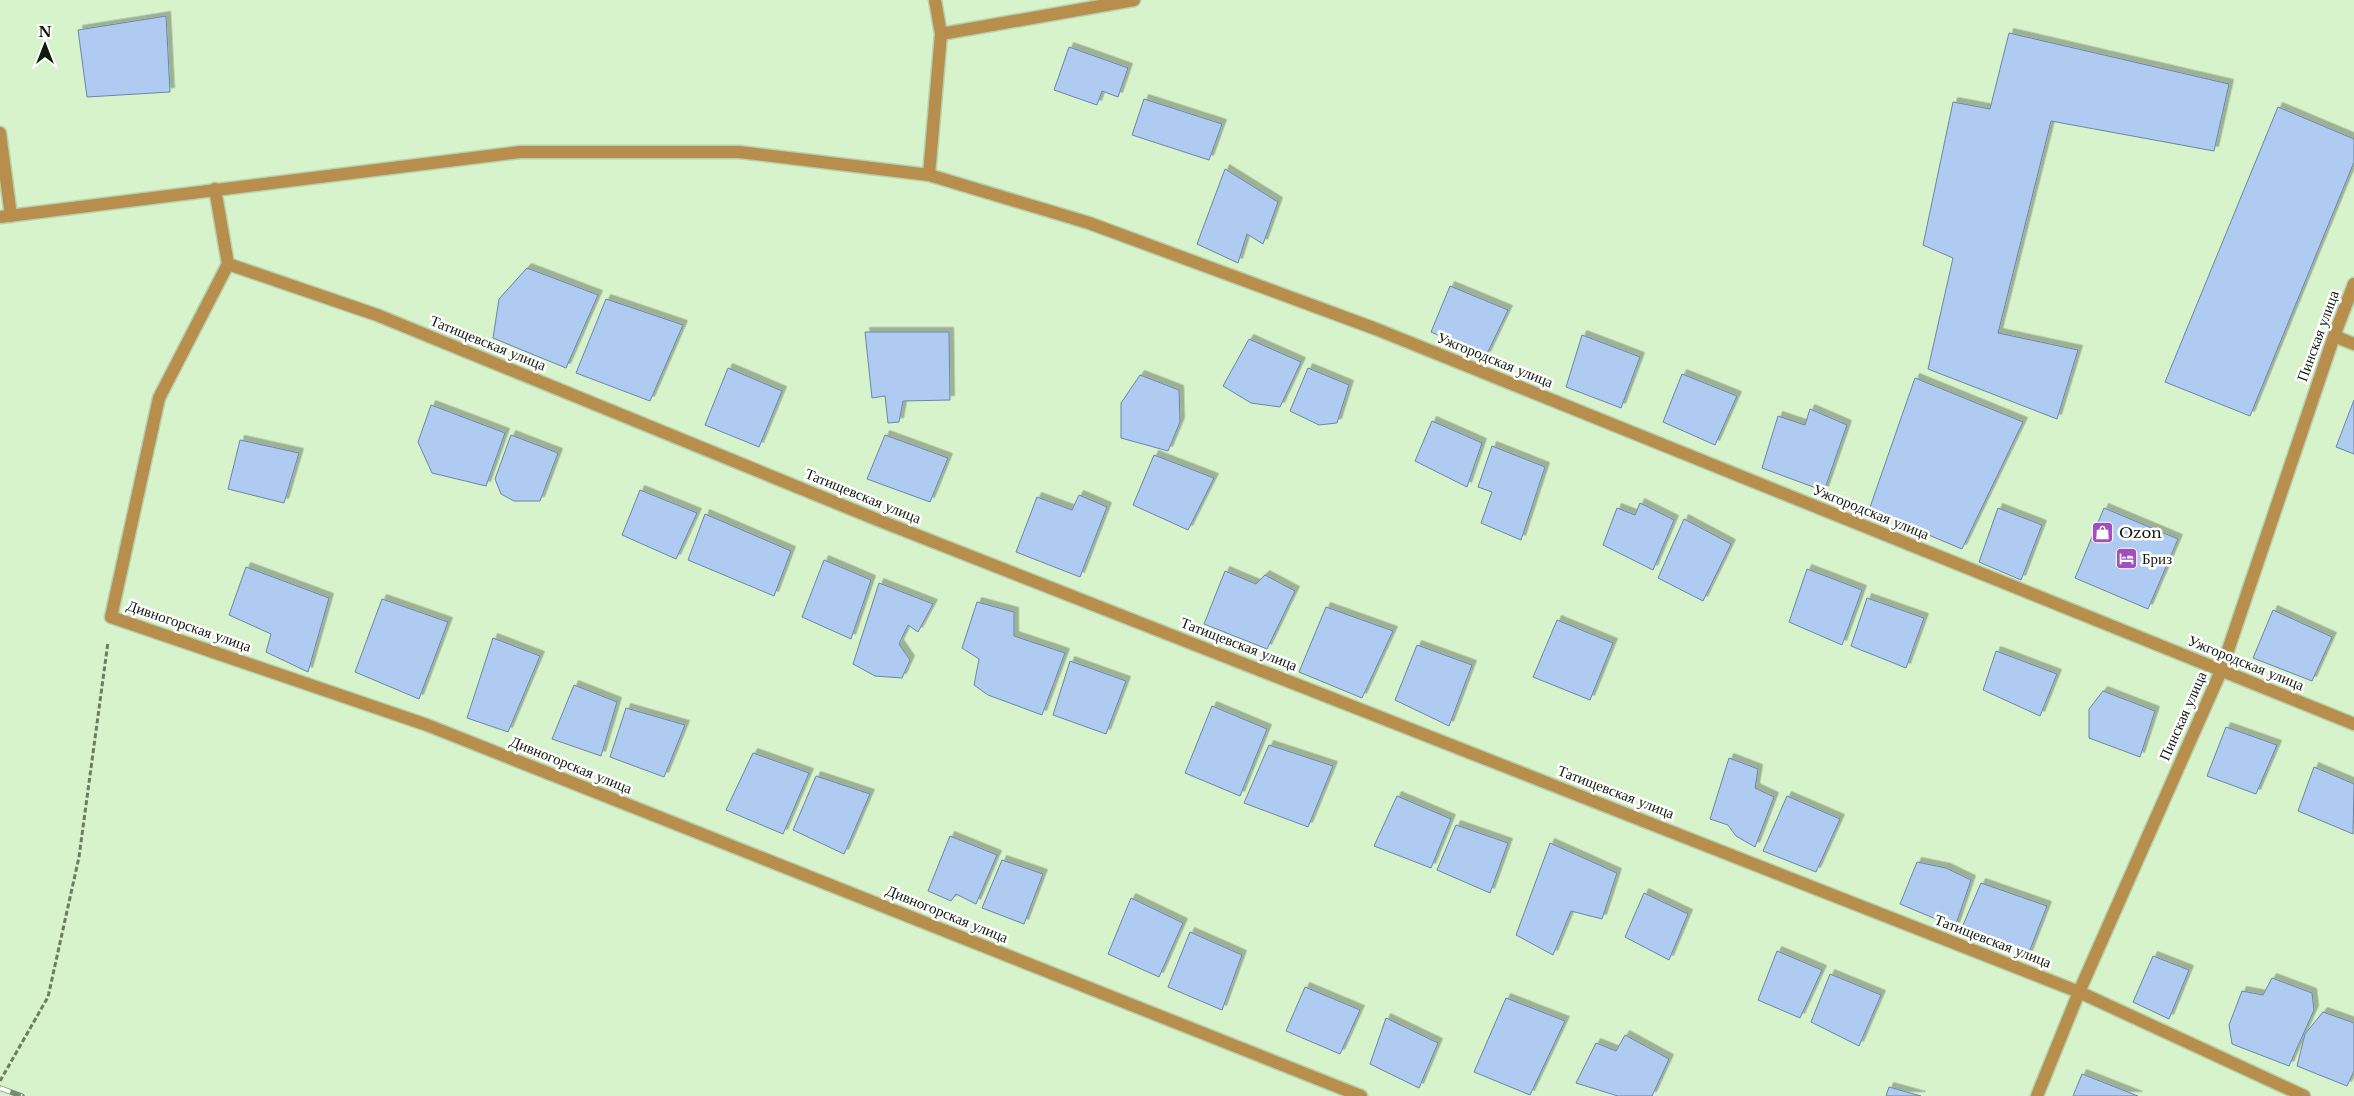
<svg xmlns="http://www.w3.org/2000/svg" width="2354" height="1096" font-family="'Libre Baskerville',serif">
	<defs>
		<filter id="shadow"><feDropShadow dx="4.5" dy="-4.5" stdDeviation="0" flood-color="#0004"/></filter>
	</defs>
	<rect width="100%" height="100%" fill="#d6f3cb"/>
	<path fill="#b0cbf1" stroke="#6b85a8" filter="url(#shadow)" d="M 166,16 L 170,92 L 87,97 L 78,30 Z
		M 2009,33 L 2229,84 L 2214,151 L 2051,121 L 1998,333 L 2078,350 L 2057,419 L 1928,369 L 1953,258 L 1923,245 L 1953,102 L 1990,109 Z
		M 1069,47 L 1128,68 L 1118,97 L 1102,91 L 1097,105 L 1054,90 Z
		M 1144,99 L 1222,124 L 1209,160 L 1132,135 Z
		M 2278,107 L 2354,139 L 2354,162 L 2250,416 L 2165,382 Z
		M 1225,169 L 1278,202 L 1263,244 L 1247,234 L 1238,263 L 1197,244 Z
		M 527,268 L 598,295 L 566,368 L 493,338 L 499,299 Z
		M 1450,286 L 1508,310 L 1486,356 L 1431,332 Z
		M 606,299 L 683,325 L 650,401 L 576,373 Z
		M 865,332 L 949,332 L 950,400 L 903,401 L 899,422 L 888,423 L 885,396 L 872,398 Z
		M 1582,335 L 1640,357 L 1621,408 L 1566,387 Z
		M 1249,339 L 1301,362 L 1280,407 L 1251,403 L 1223,386 Z
		M 728,368 L 782,391 L 759,447 L 705,425 Z
		M 1308,368 L 1349,385 L 1337,423 L 1319,425 L 1290,411 Z
		M 1682,374 L 1737,396 L 1715,445 L 1663,422 Z
		M 1140,375 L 1179,390 L 1180,422 L 1168,451 L 1121,438 L 1121,403 Z
		M 1915,378 L 2023,422 L 1962,549 L 1869,510 Z
		M 2354,400 L 2354,454 L 2336,447 Z
		M 431,405 L 505,433 L 486,486 L 432,473 L 418,442 Z
		M 1810,409 L 1847,425 L 1824,491 L 1762,468 L 1778,416 L 1805,425 Z
		M 1432,421 L 1482,443 L 1467,487 L 1415,461 Z
		M 511,435 L 558,453 L 540,501 L 514,501 L 501,494 L 495,479 Z
		M 885,435 L 948,458 L 930,502 L 867,479 Z
		M 240,440 L 299,453 L 284,503 L 228,489 Z
		M 1492,446 L 1545,467 L 1521,540 L 1481,523 L 1492,492 L 1478,487 Z
		M 1154,455 L 1214,478 L 1188,530 L 1133,505 Z
		M 640,490 L 697,513 L 676,559 L 622,535 Z
		M 1079,495 L 1107,507 L 1080,577 L 1016,552 L 1037,497 L 1072,510 Z
		M 1640,503 L 1674,520 L 1653,570 L 1603,545 L 1617,508 L 1635,515 Z
		M 1998,508 L 2042,525 L 2021,580 L 1979,562 Z
		M 2104,508 L 2178,539 L 2148,609 L 2075,578 Z
		M 705,514 L 791,551 L 774,596 L 688,560 Z
		M 1684,519 L 1731,544 L 1703,601 L 1658,578 Z
		M 824,560 L 871,580 L 851,639 L 802,617 Z
		M 246,567 L 329,598 L 308,672 L 266,652 L 271,634 L 229,615 Z
		M 1807,569 L 1862,590 L 1842,645 L 1789,622 Z
		M 1225,571 L 1256,584 L 1265,575 L 1295,591 L 1267,649 L 1204,624 Z
		M 879,583 L 933,604 L 918,632 L 908,625 L 899,644 L 910,660 L 902,678 L 875,676 L 853,664 Z
		M 1867,598 L 1924,618 L 1906,668 L 1851,646 Z
		M 382,599 L 448,622 L 419,699 L 355,672 Z
		M 977,602 L 1014,612 L 1014,636 L 1065,653 L 1042,715 L 988,695 L 974,685 L 979,659 L 962,648 Z
		M 1326,607 L 1393,631 L 1362,698 L 1299,672 Z
		M 2273,610 L 2332,637 L 2312,681 L 2253,658 Z
		M 1557,620 L 1613,643 L 1590,700 L 1533,677 Z
		M 493,638 L 540,656 L 508,732 L 467,718 Z
		M 1417,645 L 1472,665 L 1449,726 L 1395,700 Z
		M 1996,651 L 2057,674 L 2040,716 L 1983,690 Z
		M 1070,661 L 1126,681 L 1106,734 L 1053,715 Z
		M 574,685 L 617,702 L 601,756 L 552,739 Z
		M 2103,691 L 2155,711 L 2140,757 L 2089,738 L 2089,709 Z
		M 1212,706 L 1267,729 L 1240,796 L 1185,773 Z
		M 626,708 L 685,725 L 664,777 L 610,757 Z
		M 2226,727 L 2277,745 L 2256,794 L 2207,776 Z
		M 1269,745 L 1333,766 L 1308,827 L 1244,803 Z
		M 753,753 L 809,773 L 783,834 L 726,810 Z
		M 1729,758 L 1758,769 L 1755,788 L 1774,797 L 1755,847 L 1736,836 L 1728,825 L 1710,819 Z
		M 2314,767 L 2354,784 L 2353,834 L 2298,811 Z
		M 816,776 L 870,794 L 844,854 L 793,830 Z
		M 1397,796 L 1451,819 L 1431,868 L 1374,846 Z
		M 1787,796 L 1840,819 L 1816,872 L 1763,851 Z
		M 1456,825 L 1508,843 L 1490,893 L 1437,870 Z
		M 950,836 L 997,855 L 976,904 L 956,894 L 951,901 L 928,891 Z
		M 1550,843 L 1617,873 L 1602,919 L 1571,911 L 1553,955 L 1516,935 Z
		M 1002,860 L 1043,874 L 1024,924 L 982,908 Z
		M 1917,862 L 1946,868 L 1971,880 L 1955,927 L 1900,904 Z
		M 1981,883 L 2047,906 L 2028,955 L 1963,925 Z
		M 1644,893 L 1688,914 L 1669,960 L 1625,937 Z
		M 1131,898 L 1183,923 L 1159,977 L 1108,954 Z
		M 1190,932 L 1242,955 L 1222,1010 L 1168,987 Z
		M 1777,951 L 1822,970 L 1800,1018 L 1758,1000 Z
		M 2153,956 L 2189,970 L 2169,1019 L 2133,1002 Z
		M 1830,974 L 1881,995 L 1859,1046 L 1811,1022 Z
		M 2272,978 L 2312,993 L 2314,1010 L 2289,1066 L 2232,1044 L 2229,1025 L 2242,991 L 2263,995 Z
		M 1305,987 L 1360,1010 L 1340,1054 L 1286,1031 Z
		M 1506,998 L 1565,1021 L 1530,1095 L 1474,1072 Z
		M 2323,1012 L 2354,1023 L 2354,1071 L 2347,1086 L 2297,1066 L 2305,1034 Z
		M 1386,1018 L 1438,1043 L 1419,1088 L 1370,1064 Z
		M 1625,1035 L 1669,1059 L 1652,1096 L 1618,1096 L 1576,1083 L 1596,1043 L 1616,1051 Z
		M 2082,1074 L 2138,1096 L 2073,1096 Z
		M 1889,1087 L 1921,1096 L 1886,1096 Z"/>
	<g fill="none" stroke-linecap="round" stroke-linejoin="round">
		<defs>
			<path id="minor" d="M 941,34 L 1134,0
				M 0,133 L 11,216
				M 929,175 L 941,34 L 935,0
				M 215,189 L 228,264 L 377,315 L 878,520 L 2079,992 L 2304,1096
				M 0,217 L 520,152 L 739,152 L 929,175 L 1089,223 L 1376,329 L 2354,724
				M 228,264 L 159,398 L 111,617 L 427,725 L 1361,1096
				M 2334,336 L 2354,344
				M 2037,1096 L 2079,992 L 2221,671 L 2334,336 L 2354,284"/>
		</defs>
		<use href="#minor" stroke="#b6d0ad" stroke-width="15"/>
		<path stroke="#6b7e64" stroke-width="3" stroke-dasharray="5 2.5" stroke-linecap="butt" d="M 0,1081 L 48,997 L 79,857 L 108,642"/>
		<use href="#minor" stroke="#b88e4c" stroke-width="12"/>
		<defs>
			<path id="rail" d="M 0,1088 L 22,1096"/>
		</defs>
		<use href="#rail" stroke="#788c71" stroke-width="5.5"/>
		<use href="#rail" stroke="#fff" stroke-width="4" stroke-dasharray="11" stroke-linecap="butt"/>
	</g>
	<defs>
		<symbol id="shop-square" viewBox="-11 -11 22 22"><rect x="-9" y="-9" width="18" height="18" rx="4" fill="#a24fbe" stroke="#fff"/><path d="M-5-2.5h2.3a2.7 3.5 0 0 1 5.4 0H5L5.5 6h-11ZM-1.5-2.5h3a1.5 2.3 0 0 0-3 0Z" fill="#fff"/></symbol>
		<symbol id="hotel-square" viewBox="-11 -11 22 22"><rect x="-9" y="-9" width="18" height="18" rx="4" fill="#a24fbe" stroke="#fff"/><path d="M-6-4.5h1.5V1H6V5H4.5V3h-9V5H-6ZM-4 0a1.8 1.8 0 1 1 3.6 0ZM.5 0V-2.5h3Q6-2.5 6 0Z" fill="#fff"/></symbol>
	</defs>
	<g fill-rule="evenodd">
		<use href="#shop-square" x="2090" y="520" width="25" height="25"/>
		<use href="#hotel-square" x="2114" y="546" width="25" height="25"/>
	</g>
	<g text-anchor="middle" stroke-width="5" stroke-linejoin="round" paint-order="stroke">
		<g font-size="15" fill="#111b0d" stroke="#fff">
			<text transform="translate(2318 336) rotate(-70)" y="5">Пинская улица</text>
			<text transform="translate(488 343) rotate(22)" y="5">Татищевская улица</text>
			<text transform="translate(1495 360) rotate(22)" y="5">Ужгородская улица</text>
			<text transform="translate(863 496) rotate(22)" y="5">Татищевская улица</text>
			<text transform="translate(1871 512) rotate(22)" y="5">Ужгородская улица</text>
			<text transform="translate(189 626) rotate(19)" y="5">Дивногорская улица</text>
			<text transform="translate(1239 644) rotate(21)" y="5">Татищевская улица</text>
			<text transform="translate(2246 663) rotate(22)" y="5">Ужгородская улица</text>
			<text transform="translate(2183 716) rotate(-66)" y="5">Пинская улица</text>
			<text transform="translate(571 765) rotate(22)" y="5">Дивногорская улица</text>
			<text transform="translate(1616 792) rotate(21)" y="5">Татищевская улица</text>
			<text transform="translate(947 914) rotate(22)" y="5">Дивногорская улица</text>
			<text transform="translate(1993 941) rotate(21)" y="5">Татищевская улица</text>
		</g>
		<g font-size="15" fill="#111b0d" stroke="#fff" text-anchor="start">
			<text x="2119" y="538">Ozon</text>
			<text x="2142" y="564">Бриз</text>
		</g>
	</g>
	<g transform="translate(45 45)" stroke="#ffffff" stroke-width="4" paint-order="stroke">
	<path d="M0-4L9 19L0 12L-9 19Z" fill="#111b0d"/>
	<text y="-8" font-size="14" font-weight="bold" text-anchor="middle" fill="#111b0d">N</text>
	</g>
</svg>
